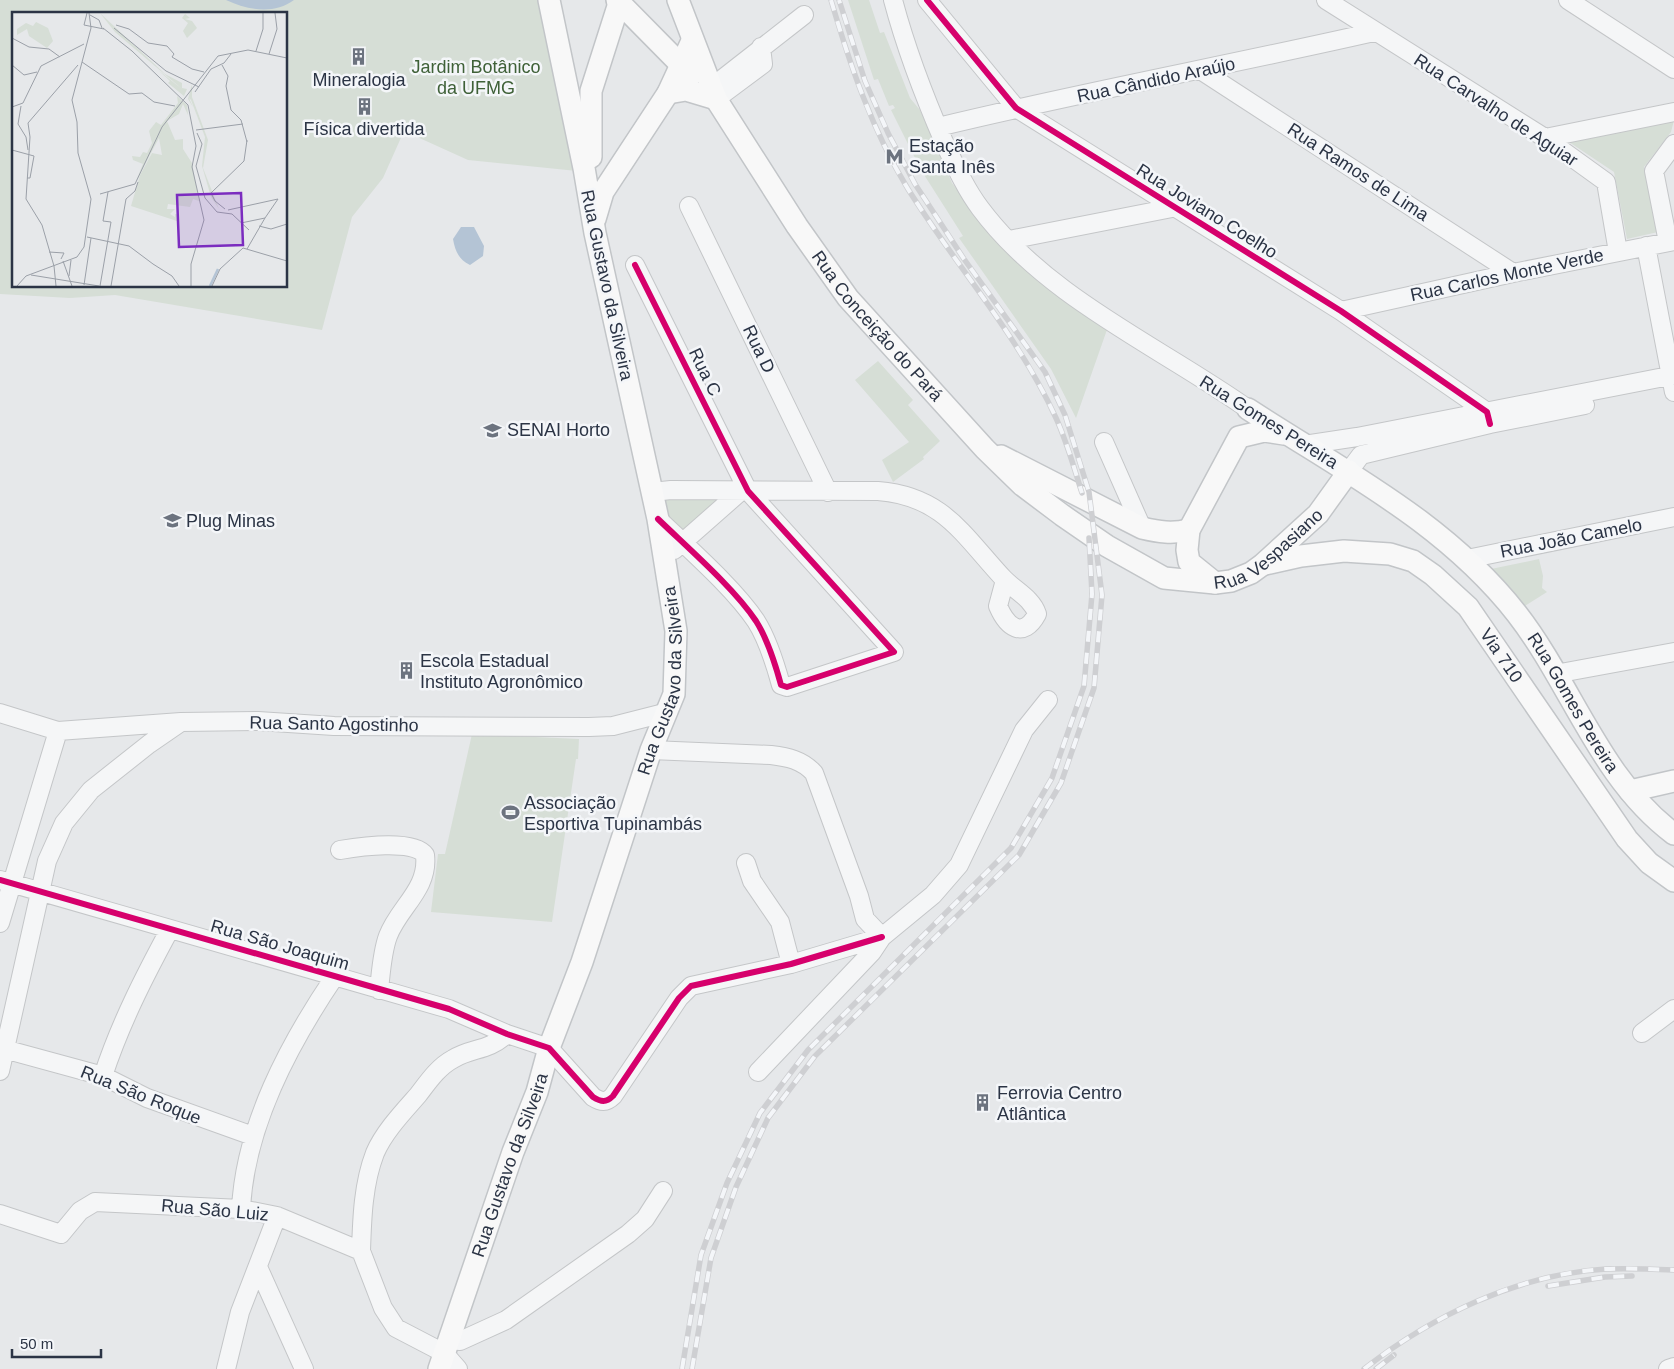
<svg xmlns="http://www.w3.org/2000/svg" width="1674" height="1369" font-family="Arial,sans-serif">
	<rect width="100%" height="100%" fill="#e6e8ea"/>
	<path fill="#d6ded6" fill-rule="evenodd" d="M 0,0 L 540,0 L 577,171 L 468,160 L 404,131 L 383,178 L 352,217 L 322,330 L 115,295 L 70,298 L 0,294 ZM 14,14 L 286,14 L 286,286 L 14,286 Z
		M 848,0 L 869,0 L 880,33 L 884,32 L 910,98 L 920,110 L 952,183 L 983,224 L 1109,324 L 1076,418 L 1051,369 L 959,238 L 963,236 L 921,170 L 891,110 L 895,108 L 893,105 L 889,106 L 878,79 L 874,80 Z
		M 1674,120 L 1671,132 L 1644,167 L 1658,232 L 1627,239 L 1614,172 L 1569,142 Z
		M 878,361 L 913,400 L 908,405 L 940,441 L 923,457 L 924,459 L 893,482 L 882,460 L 909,442 L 855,380 Z
		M 729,495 L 682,532 L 664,513 L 665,498 Z
		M 1539,559 L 1543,576 L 1542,588 L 1547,592 L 1520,609 L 1494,576 L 1491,569 Z
		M 472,734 L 579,739 L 578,759 L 576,759 L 552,922 L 431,912 L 438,854 L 445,854 Z"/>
	<path fill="#b4c4d5" d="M 226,0 L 294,0 C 274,15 247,10 226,0 Z
		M 461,227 L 474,227 L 484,246 L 483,256 L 470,265 C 459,260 455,251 453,239 Z"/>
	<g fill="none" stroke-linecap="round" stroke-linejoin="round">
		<defs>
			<path id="minor" d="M 893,0 C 906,49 924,96 944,142 C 955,165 965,188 980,208 C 1047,298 1159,346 1248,409
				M 927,0 L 1016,108 L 1341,311 L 1487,412 L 1490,424
				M 1326,0 L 1545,138 L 1606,182 L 1618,252
				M 1568,0 L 1674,69
				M 1202,71 L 1513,273
				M 712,87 L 804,15
				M 716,99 L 763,64 L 761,47
				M 938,127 C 1082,92 1229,65 1374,32
				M 1545,138 L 1674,112
				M 689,206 L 828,492
				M 1009,240 L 1172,208
				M 1668,242 L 1654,171 L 1674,144
				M 1646,246 L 1674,392
				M 635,265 L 748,491 L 894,652 L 787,687 L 781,685 C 775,663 768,640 756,621 C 734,588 688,548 658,519
				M 1341,311 L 1513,273 L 1674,241
				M 1104,442 L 1142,528
				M 1304,445 L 1357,437 L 1674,375
				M 1349,471 L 1361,455 L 1490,424 L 1585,405
				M 652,492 L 671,490 L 878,491 C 943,496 963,535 1003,578 C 1014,590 1032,598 1037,614 C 1023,640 1007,627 998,606 L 1005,580
				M 674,550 L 741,491
				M 1467,559 L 1674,517
				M 1555,674 L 1674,652
				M 0,713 L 58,731 L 181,722 L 258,721 L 334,726 L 589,727 L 613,726 L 668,712
				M 651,750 L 771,755 C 788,757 802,760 814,773 L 859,896 L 865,919 L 882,937
				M 340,850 C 358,847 414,839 425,855 C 429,889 399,907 388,936 C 382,952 381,972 379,990
				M 746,863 L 752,881 L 780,922 L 791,964
				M 0,880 L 449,1009 L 507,1034 L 549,1048 L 593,1097 C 601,1102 606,1103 613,1096 L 679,998 L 691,986 L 791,964 L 882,937
				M 0,923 L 58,731
				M 1642,1033 L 1674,1009
				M 0,1048 L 103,1076 L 147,1098 L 253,1136
				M 0,1071 L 47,861 L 64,823 L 91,790 L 149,744 L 181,722
				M 758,1072 L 872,952 L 882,937 L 933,895 L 959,865 L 1024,730 L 1048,700
				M 103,1076 C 120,1024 144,977 170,929
				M 241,1209 C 245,1126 289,1044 335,976
				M 0,1214 L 61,1234 L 80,1211 L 95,1202 L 241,1209 L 277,1216 L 361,1251 L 383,1308 L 396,1328 L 444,1353 L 458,1369
				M 361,1251 C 362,1219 363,1184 375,1153 C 384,1132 403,1112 418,1095 C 428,1082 438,1067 453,1059 C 473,1047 487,1052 507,1034
				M 258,1267 L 304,1369
				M 450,1340 L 460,1341 L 506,1320 L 628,1234 L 645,1219 L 663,1191
				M 226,1369 L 240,1312 L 277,1216
				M 1668,1369 L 1674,1367"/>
			<g id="major">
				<path d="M 617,0 L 691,75"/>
				<path id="s1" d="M 678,0 L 716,99 L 797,226 L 848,298 L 985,449 L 1022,485 L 1062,515 L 1107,546 L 1164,578 L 1215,583 L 1231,581 L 1251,573 L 1262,565 L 1318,514 L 1349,471"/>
				<path d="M 668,93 L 686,90 L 716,99"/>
				<path d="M 591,157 L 591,91 L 620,0"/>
				<path d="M 595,219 L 603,192 L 668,93 L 692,41"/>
				<path id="s2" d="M 1248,409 C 1343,471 1445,522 1517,614 C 1572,685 1600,779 1674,834"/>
				<path d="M 1001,456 L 1142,528 C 1159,532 1172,534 1189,530"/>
				<path id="s3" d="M 1265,564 L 1301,556 L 1344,551 L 1390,554 L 1413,561 L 1433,575 L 1468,607 L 1627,839 L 1649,863 L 1674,881"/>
				<path d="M 1215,583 L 1189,562 L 1187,550 L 1189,530 L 1239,437 L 1264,431 L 1284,434"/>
				<path d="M 1630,791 L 1674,781"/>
				<path id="s4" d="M 439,1369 L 513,1152 L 537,1092 L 549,1048 L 582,962 L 651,750 L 674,694 L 676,631 L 658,519 L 595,233 L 584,168 L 549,0"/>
			</g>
		</defs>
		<use href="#minor" stroke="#c4c6c8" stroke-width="20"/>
		<use href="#major" stroke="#c2c5c8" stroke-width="24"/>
		<use href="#minor" stroke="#f5f6f7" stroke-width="18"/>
		<use href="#major" stroke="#f8f8f8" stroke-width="21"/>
		<defs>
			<path id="rail" d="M 831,0 C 850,65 872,130 908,189 C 956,266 1018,335 1056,418 C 1067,442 1074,468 1082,493
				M 1548,1286 L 1605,1277 L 1632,1276
				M 682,1369 L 701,1255 L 727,1183 L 760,1113 L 808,1050 L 1011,848 L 1052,778 L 1084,686 L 1092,594 L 1089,538
				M 692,1369 L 711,1258 L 736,1187 L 768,1118 L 815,1056 L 1019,855 L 1061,783 L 1094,688 L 1102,595 L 1089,492 L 1065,415 L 1045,372 L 964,259 L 915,184 L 888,133 L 865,81 L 839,0
				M 1364,1369 C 1432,1316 1518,1274 1606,1269 C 1628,1268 1651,1269 1674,1270
				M 1376,1369 L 1394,1355"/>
		</defs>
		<use href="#rail" stroke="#cecfd2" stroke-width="5.5"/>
		<use href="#rail" stroke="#f4f6f9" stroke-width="4" stroke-dasharray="11" stroke-linecap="butt"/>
		<defs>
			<path id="cycleway" d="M 927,0 L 1016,108 L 1341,311 L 1487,412 L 1490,424
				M 635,265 L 748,491 L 894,652 L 787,687 L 781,685 C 775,663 768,640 756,621 C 734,588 688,548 658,519
				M 0,880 L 449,1009 L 507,1034 L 549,1048 L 593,1097 C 601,1102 606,1103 613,1096 L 679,998 L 691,986 L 791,964 L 882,937"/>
		</defs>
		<use href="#cycleway" stroke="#f4f6f9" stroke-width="9"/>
		<use href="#cycleway" stroke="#d6006c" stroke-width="6"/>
	</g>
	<defs>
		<symbol id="building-bare" viewBox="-9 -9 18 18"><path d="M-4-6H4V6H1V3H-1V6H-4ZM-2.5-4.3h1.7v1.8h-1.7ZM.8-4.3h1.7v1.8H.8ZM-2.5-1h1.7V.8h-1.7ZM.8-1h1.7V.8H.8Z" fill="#6c737f" stroke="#f4f6f9" stroke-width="2.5" paint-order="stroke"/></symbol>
		<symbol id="metro-bare" viewBox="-9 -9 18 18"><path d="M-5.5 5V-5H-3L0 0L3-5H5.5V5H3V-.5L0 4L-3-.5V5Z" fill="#6c737f" stroke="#f4f6f9" stroke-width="2.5" paint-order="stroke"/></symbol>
		<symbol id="university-bare" viewBox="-9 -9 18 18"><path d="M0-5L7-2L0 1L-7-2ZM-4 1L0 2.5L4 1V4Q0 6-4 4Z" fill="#6c737f" stroke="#f4f6f9" stroke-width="2.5" paint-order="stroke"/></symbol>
		<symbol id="stadium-bare" viewBox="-9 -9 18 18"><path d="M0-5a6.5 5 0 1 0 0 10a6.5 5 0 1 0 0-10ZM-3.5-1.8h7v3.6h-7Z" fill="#6c737f" stroke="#f4f6f9" stroke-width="2.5" paint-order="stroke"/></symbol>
	</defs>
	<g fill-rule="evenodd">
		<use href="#building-bare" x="346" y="44" width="25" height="25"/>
		<use href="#building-bare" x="352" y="94" width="25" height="25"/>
		<use href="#metro-bare" x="882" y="144" width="25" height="25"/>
		<use href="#university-bare" x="480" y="418" width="25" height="25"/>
		<use href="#university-bare" x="160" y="508" width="25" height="25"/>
		<use href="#building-bare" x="394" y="658" width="25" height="25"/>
		<use href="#stadium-bare" x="498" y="800" width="25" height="25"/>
		<use href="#building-bare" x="970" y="1090" width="25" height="25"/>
	</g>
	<g text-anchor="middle" stroke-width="5" stroke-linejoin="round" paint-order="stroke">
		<g font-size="18" fill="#3f6138" stroke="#f4f6f9">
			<text x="476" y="73">Jardim Botânico<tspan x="476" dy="21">da UFMG</tspan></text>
		</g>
		<g font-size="18" fill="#2b3445" stroke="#f4f6f9" text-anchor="start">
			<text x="359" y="86" text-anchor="middle">Mineralogia</text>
			<text x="364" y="135" text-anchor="middle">Física divertida</text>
			<text x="909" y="152">Estação<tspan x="909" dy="21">Santa Inês</tspan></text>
			<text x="507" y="436">SENAI Horto</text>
			<text x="186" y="527">Plug Minas</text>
			<text x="420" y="667">Escola Estadual<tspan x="420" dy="21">Instituto Agronômico</tspan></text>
			<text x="524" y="809">Associação<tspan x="524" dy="21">Esportiva Tupinambás</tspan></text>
			<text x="997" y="1099">Ferrovia Centro<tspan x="997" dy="21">Atlântica</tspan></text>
		</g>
		<g font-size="18" fill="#2b3445" stroke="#f4f6f9">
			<text transform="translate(1156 80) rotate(-12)" y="6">Rua Cândido Araújo</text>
			<text transform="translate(1496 110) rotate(33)" y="6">Rua Carvalho de Aguiar</text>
			<text transform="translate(1358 172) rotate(33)" y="6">Rua Ramos de Lima</text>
			<text transform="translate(1207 211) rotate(32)" y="6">Rua Joviano Coelho</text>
			<text transform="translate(1507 275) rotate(-12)" y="6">Rua Carlos Monte Verde</text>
			<text transform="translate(607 285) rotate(78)" y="6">Rua Gustavo da Silveira</text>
			<text dy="6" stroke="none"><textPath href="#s1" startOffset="385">Rua Conceição do Pará</textPath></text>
			<text transform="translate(759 349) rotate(64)" y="6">Rua D</text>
			<text transform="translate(705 372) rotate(64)" y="6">Rua C</text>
			<text transform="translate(1269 422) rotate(32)" y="6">Rua Gomes Pereira</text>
			<text transform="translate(1571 538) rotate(-11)" y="6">Rua João Camelo</text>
			<text dy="6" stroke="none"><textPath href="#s1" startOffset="886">Rua Vespasiano</textPath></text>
			<text dy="6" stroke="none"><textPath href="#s3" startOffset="281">Via 710</textPath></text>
			<text dy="6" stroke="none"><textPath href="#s4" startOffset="726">Rua Gustavo da Silveira</textPath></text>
			<text dy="6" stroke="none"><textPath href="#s2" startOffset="445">Rua Gomes Pereira</textPath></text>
			<text transform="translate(334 724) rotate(1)" y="6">Rua Santo Agostinho</text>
			<text transform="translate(280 945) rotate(16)" y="6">Rua São Joaquim</text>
			<text transform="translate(141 1095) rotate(22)" y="6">Rua São Roque</text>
			<text dy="6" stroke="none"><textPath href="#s4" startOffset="216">Rua Gustavo da Silveira</textPath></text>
			<text transform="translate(215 1210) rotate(5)" y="6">Rua São Luiz</text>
		</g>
	</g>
	<g transform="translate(12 12)">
		<rect width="275" height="275" fill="#e6e8ea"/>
		<path d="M 88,1 L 153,62 L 170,71 L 170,76 L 175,77 L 172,84 L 156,71 L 158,69 L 146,58 L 170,77 L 103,20 ZM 173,2 L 178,6 L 173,7 L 180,9 L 185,16 L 175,26 L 171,19 L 176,11 L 170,6 ZM 24,10 L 36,16 L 41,29 L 35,36 L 17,24 L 15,17 L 5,23 L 5,17 L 14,11 L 21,14 ZM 180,72 L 180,85 L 196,128 L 191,156 L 207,197 L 199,185 L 190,154 L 193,125 L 179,88 L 177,86 L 181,95 L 176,87 ZM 165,84 L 175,93 L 176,103 L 171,92 L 167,102 L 155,109 L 163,128 L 171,127 L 171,137 L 180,151 L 187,189 L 181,187 L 178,195 L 156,192 L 155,197 L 163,197 L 158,202 L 163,205 L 163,202 L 165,202 L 165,209 L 119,194 L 128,163 L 140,141 L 150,143 L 147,126 L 123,171 L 131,152 L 121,148 L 120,144 L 128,145 L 131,140 L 135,141 L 140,131 L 137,119 L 144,110 L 149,113 L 166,91 Z" fill="#d6ded6"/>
		<path fill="none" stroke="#b4c4d5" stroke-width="2.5" d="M 198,274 L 206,257"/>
		<path fill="none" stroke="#9ba0a8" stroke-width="1" d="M 75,1 L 72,13 L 92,17M 78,3 L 87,8 L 90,16M 104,13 L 117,17 L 136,31 L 155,34 L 162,42 L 160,45 L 180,57 L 192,60M 91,16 L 120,39 L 176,93 L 184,134 L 180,155 L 192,208 L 179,252 L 179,274M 102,16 L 154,59 L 187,75M 0,26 L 17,35 L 37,37 L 48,45M 244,39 L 251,17 L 251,1M 257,42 L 265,17 L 263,1M 70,50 L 117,82 L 130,81 L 142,90 L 163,94M 0,53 L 12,63 L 25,60M 210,53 L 216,64 L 214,74 L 219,98 L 229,108 L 235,130M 183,80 L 199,57 L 212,51 L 219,42M 9,94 L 6,112 L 14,125 L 16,138M 0,95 L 11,91 L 29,54 L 72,32M 184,118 L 231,112M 185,121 L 190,132 L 184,154 L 193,186 L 205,200 L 220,202 L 237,218M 0,138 L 22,144 L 18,166 L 15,166M 199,181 L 232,149 L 235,128M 199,181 L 203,189 L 213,197M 88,182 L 123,172 L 150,115 L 206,44 L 236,38 L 275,46M 216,198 L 266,187M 253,206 L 266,187M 229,211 L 253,206M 247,214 L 259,217 L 275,212M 75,225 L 117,234 L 141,252M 235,237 L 253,206M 37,240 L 52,241 L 49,247M 51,249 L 60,274M 141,252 L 160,264 L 167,274M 42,254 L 44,274M 42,254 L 30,213 L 14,187 L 18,125 L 16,111 L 66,53M 19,263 L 87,274M 57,264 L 59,248M 72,273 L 79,226M 5,274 L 14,264 L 65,245 L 72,235 L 79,187 L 66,141 L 65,110 L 60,88 L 79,16 L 77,1M 88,274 L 99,210 L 91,209 L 96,180M 99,274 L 114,187 L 123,179 L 126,170M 200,274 L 208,257 L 231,236 L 275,249"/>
		<path fill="#7b2cbf" fill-opacity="0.15" stroke="#7b2cbf" stroke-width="2.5" d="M 229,181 L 231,233 L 167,235 L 165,183 Z"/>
		<rect width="275" height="275" fill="none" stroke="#2b3445" stroke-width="2.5"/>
	</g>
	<path d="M12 1349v8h89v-8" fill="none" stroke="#2b3445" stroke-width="2.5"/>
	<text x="20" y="1349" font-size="15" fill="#2b3445" stroke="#f4f6f9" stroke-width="4" paint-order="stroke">50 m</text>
</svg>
